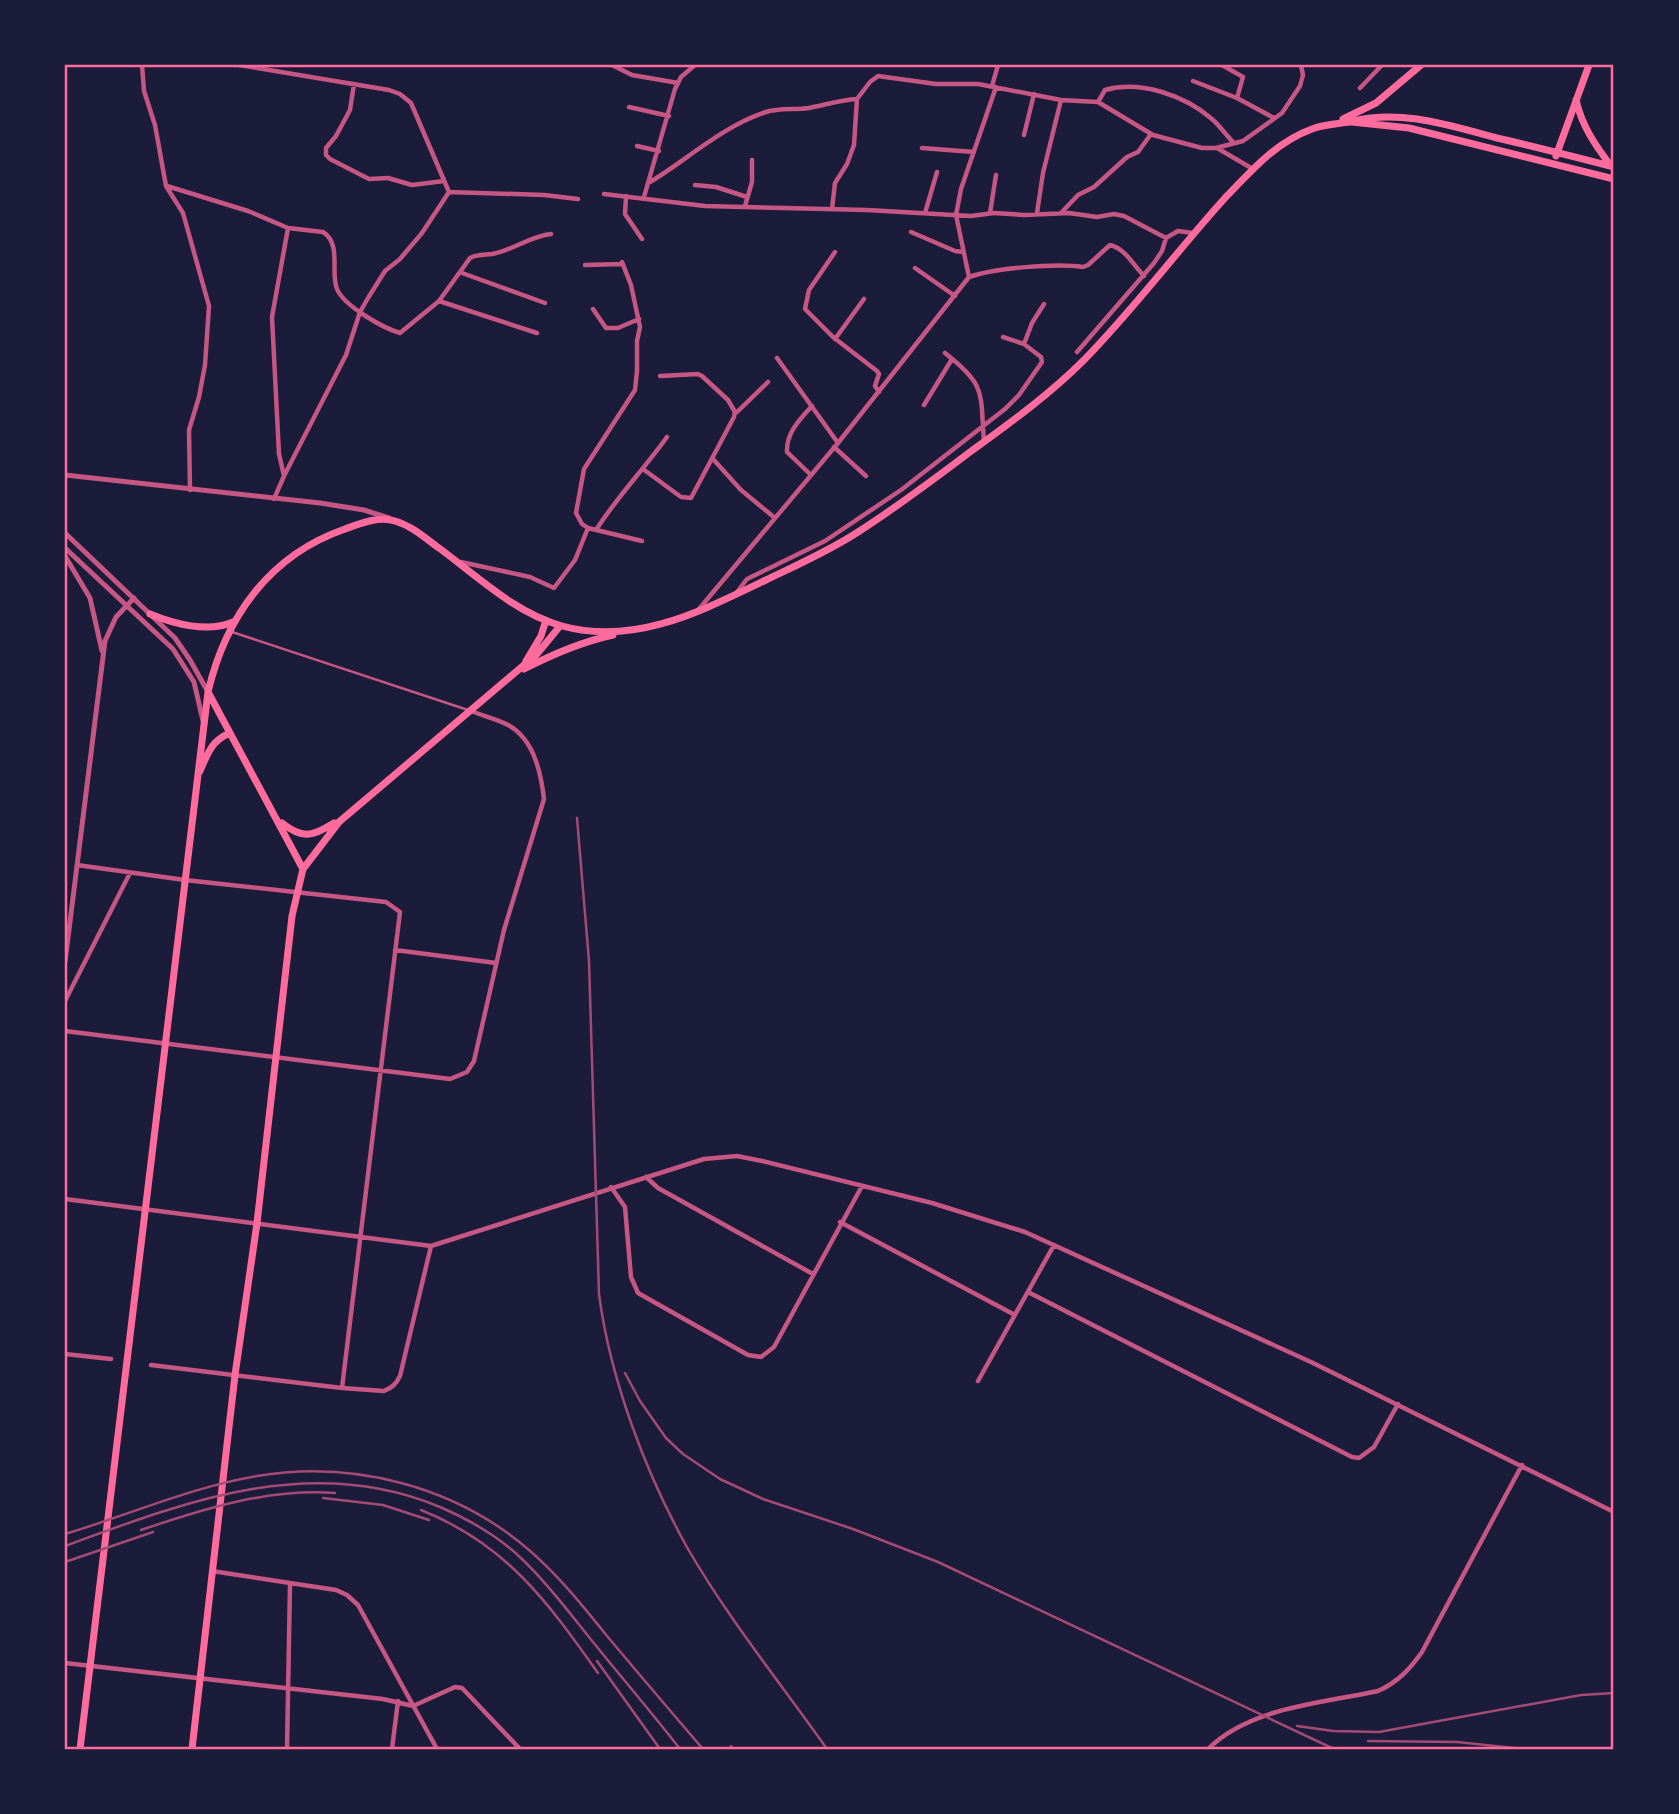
<svg xmlns="http://www.w3.org/2000/svg" width="1679" height="1814" font-family="'DejaVu Sans',sans-serif">
	<rect width="100%" height="100%" fill="#1b1b3a"/>
	<g fill="none" stroke-linecap="round" stroke-linejoin="round">
		<path stroke="#c65784" stroke-width="2.5" d="M 232,632 L 468,710"/>
		<path stroke="#c65784" stroke-width="4.5" d="M 142,65 L 144,91 L 155,125 L 166,186 L 183,213 L 209,306 L 205,365 L 199,397 L 189,430 L 190,490
			M 239,65 L 389,90 L 400,94 L 411,103 L 449,192 L 422,233 L 400,259 L 385,271 L 368,298 L 360,312 L 346,355 L 284,476
			M 612,65 L 632,75 L 678,83
			M 1222,65 L 1243,77 L 1237,98
			M 1193,81 L 1237,98 L 1274,118
			M 354,84 L 350,110 L 336,136 L 326,148 L 326,155 L 330,159 L 369,179 L 388,178 L 412,185 L 444,181
			M 992,86 L 998,65
			M 1360,88 L 1382,65
			M 1098,102 L 1105,90 C 1140,80 1184,95 1212,119 C 1220,126 1226,135 1234,143
			M 629,107 L 669,116
			M 1024,135 L 1034,94
			M 637,146 L 659,151
			M 922,148 L 974,152
			M 1217,148 L 1253,169
			M 650,182 C 688,159 723,126 766,112 C 779,108 795,110 809,108 C 825,105 840,100 857,99
			M 695,185 L 716,187 L 747,197
			M 167,186 L 248,211 L 288,228 L 272,317 L 279,454 L 284,476 L 274,499
			M 449,192 L 544,195 L 578,199
			M 604,194 L 705,206 L 867,210 L 971,216 L 994,213 L 1024,215 L 1069,213 L 1097,217 L 1114,214 L 1124,216 L 1166,238 L 1178,231 L 1193,233
			M 626,196 L 625,214 L 642,239
			M 644,197 L 675,89 L 681,77 L 695,65
			M 745,206 L 752,182 L 752,160
			M 832,209 L 835,183 L 847,164 L 854,145 L 857,99 L 870,82 L 878,76 L 936,84 L 978,84 L 1061,100 L 1098,102 L 1153,135 L 1202,148 L 1216,148 L 1243,141 L 1282,113 L 1300,86 L 1303,75 L 1301,65
			M 925,213 L 937,172
			M 990,213 L 996,175
			M 1037,213 L 1043,173 L 1061,100
			M 1061,213 L 1078,195 L 1094,187 L 1127,157 L 1138,152 L 1151,134
			M 288,228 L 323,232 C 342,244 330,272 337,289 C 344,306 383,328 400,333 L 439,301 L 470,258 C 478,254 484,255 492,254 C 514,250 530,236 551,234
			M 911,232 L 955,251 L 963,252
			M 835,252 L 809,290 L 805,309 L 833,337 L 877,371 L 879,374 L 875,386 L 879,392
			M 622,262 L 631,285 L 640,327 L 637,341 L 637,371 L 635,390 L 584,469 L 576,513 L 582,524 L 588,528 L 642,541
			M 585,265 L 623,264
			M 915,268 L 955,296
			M 462,273 L 545,303
			M 969,277 C 995,268 1055,263 1083,267 L 1088,265 L 1110,245 C 1126,249 1133,265 1144,276
			M 439,301 L 537,333
			M 593,309 L 606,328 L 618,328 L 639,319
			M 835,339 L 864,299
			M 1024,344 L 1032,323 L 1044,304
			M 1077,352 L 1154,263 L 1162,251 L 1166,238
			M 945,353 C 987,386 980,392 984,441
			M 777,358 L 838,443
			M 924,405 L 952,359
			M 736,413 L 768,382
			M 834,447 L 866,476
			M 713,459 L 741,490 L 775,518
			M 643,469 L 681,497 L 691,498 L 734,417 L 735,412 L 728,400 L 702,376 L 698,374 L 660,376
			M 811,475 L 787,452 C 786,433 800,419 812,406
			M 596,530 C 617,497 644,469 667,437
			M 461,562 L 530,577 L 554,588 L 575,560 L 588,528
			M 737,592 L 747,579 L 825,541 L 901,490 L 1005,409 L 1019,395 L 1042,362 L 1041,357 L 1024,344 L 1003,337
			M 699,609 L 838,443 L 969,277 L 956,215 L 961,189 L 996,87
			M 77,865 L 185,880 L 386,902 L 400,912 L 342,1388
			M 395,950 L 496,963
			M 65,1001 L 130,873
			M 65,1031 L 450,1079 L 467,1072 L 474,1061 L 504,930 L 544,799 C 541,773 534,739 508,725 C 497,719 483,716 471,711
			M 646,1177 L 658,1188 L 813,1274
			M 611,1187 L 625,1207 L 631,1277 L 638,1293 L 748,1355 L 761,1357 L 774,1347 L 862,1186
			M 65,1199 L 431,1246 L 704,1159 L 737,1156 L 762,1161 L 932,1203 L 1025,1232 L 1311,1362 L 1614,1512
			M 840,1222 L 1015,1315
			M 1028,1292 L 1352,1457 L 1359,1458 L 1374,1447 L 1398,1404
			M 65,1354 L 111,1359
			M 151,1365 L 342,1388 L 384,1391 C 393,1387 396,1384 400,1376 L 431,1246
			M 978,1381 L 1054,1245
			M 212,1571 L 336,1590 L 347,1595 L 358,1605 L 437,1749
			M 65,1663 L 383,1699 L 413,1706
			M 413,1706 L 455,1687 L 462,1688 L 520,1749
			M 287,1749 L 290,1584
			M 392,1749 L 398,1701
			M 1208,1749 C 1250,1707 1323,1703 1378,1691 C 1398,1682 1410,1669 1422,1652 L 1522,1465"/>
		<path stroke="#c65784" stroke-width="5" d="M 65,475 L 320,503 L 364,510 L 389,518
			M 65,533 L 175,638 L 190,660 L 208,692
			M 65,548 L 173,649 L 194,682 L 203,721
			M 65,556 L 90,598 L 102,651
			M 65,962 L 105,641 L 116,617 L 134,598"/>
		<path stroke="#ff6b9d" stroke-width="7" d="M 1576,100 C 1582,126 1595,145 1611,166
			M 1343,119 L 1376,103 L 1421,65
			M 1352,122 L 1409,128 L 1614,179
			M 1556,156 L 1589,65
			M 150,614 C 174,624 208,633 233,622
			M 526,661 L 541,636 L 546,620
			M 524,669 C 553,654 581,642 613,635
			M 208,692 L 303,869
			M 200,771 C 208,753 211,741 230,733
			M 282,823 C 302,839 312,837 334,823
			M 80,1749 L 208,692 C 226,616 270,555 345,529 C 361,523 379,516 395,521 C 412,526 425,538 439,548 C 477,576 515,613 562,626 C 636,646 701,611 766,580 C 797,565 829,551 858,532 C 897,507 933,480 970,452 C 1010,423 1049,395 1084,360 C 1134,309 1177,251 1225,198 C 1251,171 1276,142 1312,129 C 1325,124 1340,124 1354,121 C 1401,109 1451,126 1497,138 C 1536,147 1575,157 1614,167
			M 192,1749 L 235,1375 L 257,1223 L 292,916 L 303,869 L 339,822 L 537,654 L 560,626"/>
		<path stroke="#a44b75" stroke-width="2.5" d="M 577,818 L 589,961 L 599,1294 C 610,1379 646,1474 688,1549 C 728,1618 781,1684 827,1749
			M 625,1373 L 640,1401 L 666,1438 L 683,1454 L 720,1479 L 763,1499 L 853,1529 L 938,1562 L 1334,1749
			M 323,1498 L 383,1505 L 429,1520
			M 421,1510 C 506,1544 547,1601 598,1673
			M 141,1530 C 203,1509 269,1488 335,1493
			M 65,1534 C 129,1515 191,1487 257,1476 C 353,1460 455,1486 529,1550 C 558,1575 583,1606 607,1636 C 639,1674 671,1712 703,1749
			M 65,1546 C 187,1501 312,1453 440,1507 C 470,1520 501,1538 524,1561 C 550,1586 571,1615 593,1642 C 622,1678 652,1713 680,1749
			M 65,1562 L 153,1532
			M 597,1661 L 660,1749
			M 1297,1726 L 1333,1731 L 1379,1732 L 1581,1695 L 1614,1693
			M 1368,1741 L 1457,1742 L 1524,1749
			M 731,1746 L 733,1749"/>
	</g>
	<rect width="1679" height="1814" fill="none" stroke="#1b1b3a" stroke-width="133"/>
	<rect x="66" y="66" width="1546" height="1682" fill="none" stroke="#ff6b9d" stroke-width="2.5"/>
</svg>
